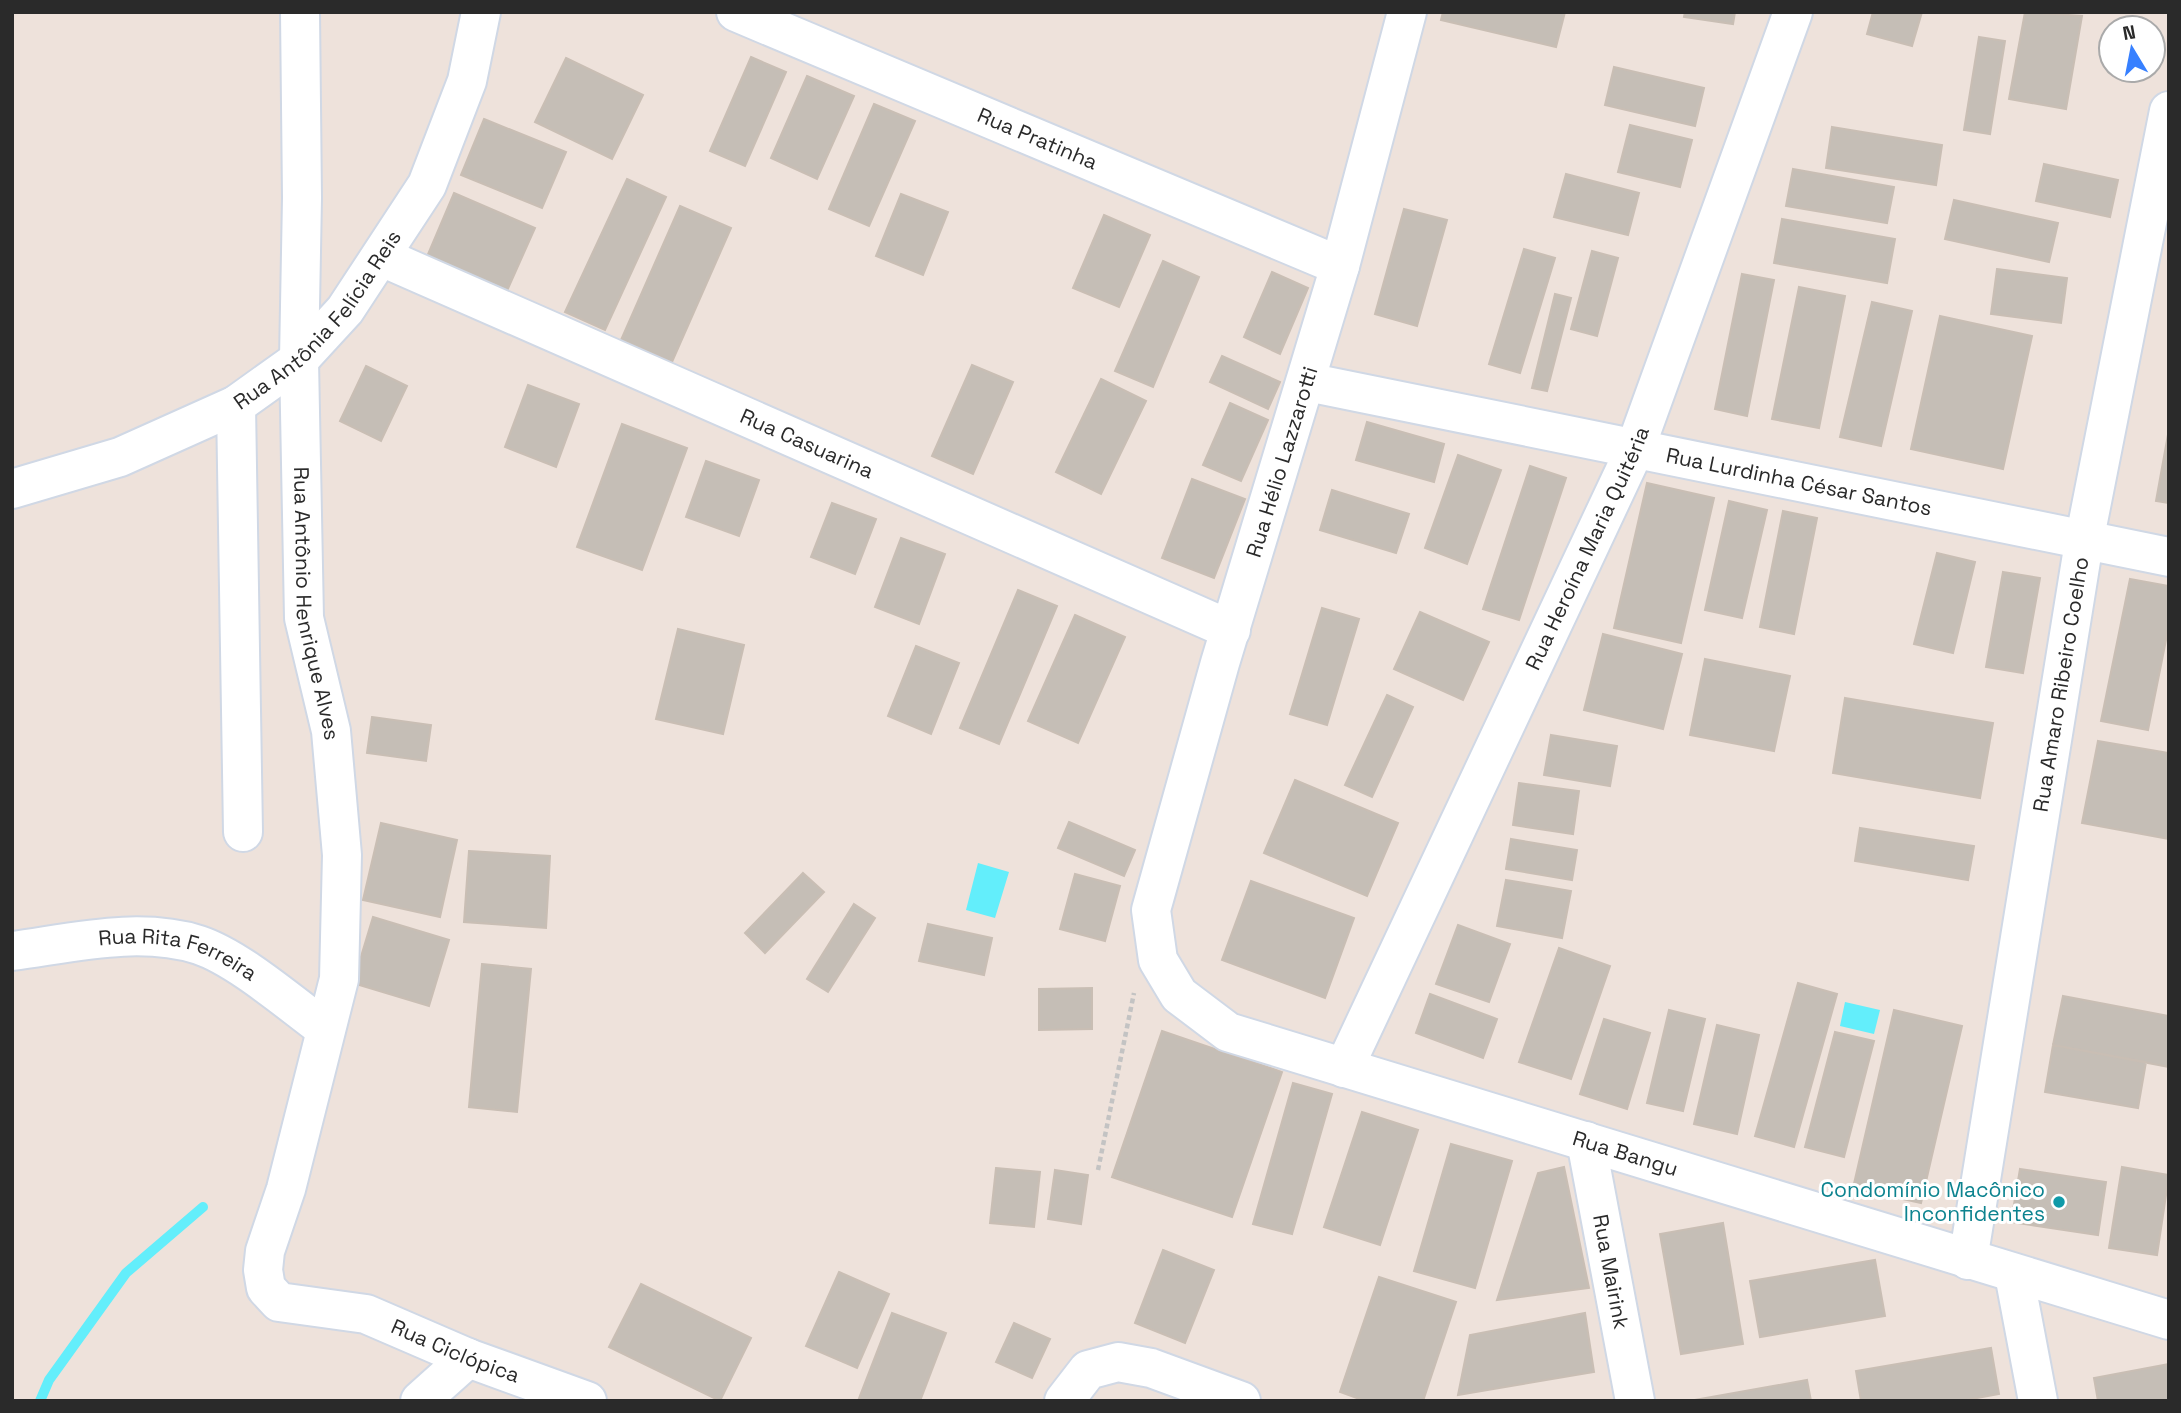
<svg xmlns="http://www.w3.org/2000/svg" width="2181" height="1413" font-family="'Space Grotesk',sans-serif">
	<rect width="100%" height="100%" fill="#eee2db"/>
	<path fill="#63eefb" d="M 978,863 L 1009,872 L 995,918 L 966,910 Z
		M 1845,1002 L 1880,1010 L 1874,1034 L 1840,1026 Z"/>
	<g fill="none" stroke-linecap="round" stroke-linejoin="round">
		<path stroke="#63eefb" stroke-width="10" d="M 40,1401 L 49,1380 L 126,1273 L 203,1207"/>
	</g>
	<path fill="#c5beb6" stroke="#c9beb4" stroke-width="2" d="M 1443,12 L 1565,12 L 1556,47 L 1441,20 Z
		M 1685,12 L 1735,12 L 1733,24 L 1684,17 Z
		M 1873,12 L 1922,12 L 1912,46 L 1867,34 Z
		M 2025,12 L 2082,16 L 2066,109 L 2009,99 Z
		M 1979,37 L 2005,41 L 1990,134 L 1964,130 Z
		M 751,57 L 786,72 L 745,166 L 710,151 Z
		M 566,58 L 643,95 L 612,159 L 535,122 Z
		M 1614,67 L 1704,88 L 1695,126 L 1605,105 Z
		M 807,76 L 854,96 L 817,179 L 771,158 Z
		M 874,104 L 915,121 L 869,226 L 829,209 Z
		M 484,119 L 566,152 L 542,208 L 461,175 Z
		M 1630,125 L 1692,140 L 1680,187 L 1618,172 Z
		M 1832,127 L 1942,145 L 1936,185 L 1826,168 Z
		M 2044,164 L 2118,180 L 2110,217 L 2036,201 Z
		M 1793,169 L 1894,187 L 1887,223 L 1786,206 Z
		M 1566,174 L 1639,193 L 1628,235 L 1554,217 Z
		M 627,179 L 666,197 L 605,330 L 565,312 Z
		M 454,193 L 535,228 L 506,293 L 426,259 Z
		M 901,194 L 948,212 L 923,275 L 876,256 Z
		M 1954,200 L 2058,223 L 2049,262 L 1945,239 Z
		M 680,206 L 731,228 L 672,362 L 621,340 Z
		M 1404,209 L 1447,220 L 1417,326 L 1375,314 Z
		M 1104,215 L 1150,235 L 1119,307 L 1073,288 Z
		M 1782,219 L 1895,239 L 1887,283 L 1774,263 Z
		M 1524,249 L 1555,258 L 1520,373 L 1489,364 Z
		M 1592,251 L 1618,258 L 1597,336 L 1571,329 Z
		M 1163,261 L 1199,277 L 1153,387 L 1115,371 Z
		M 1997,269 L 2067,278 L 2061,323 L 1991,314 Z
		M 1272,272 L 1308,288 L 1280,354 L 1244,337 Z
		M 1742,274 L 1774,280 L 1747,416 L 1715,409 Z
		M 1799,287 L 1845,296 L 1819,428 L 1772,419 Z
		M 1555,294 L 1571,298 L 1547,391 L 1532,388 Z
		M 1872,302 L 1912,311 L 1881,446 L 1840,437 Z
		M 1940,316 L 2032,336 L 2003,469 L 1911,449 Z
		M 1222,356 L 1280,382 L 1268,409 L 1210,382 Z
		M 972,365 L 1013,382 L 973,474 L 932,456 Z
		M 366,366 L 407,386 L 381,441 L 340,421 Z
		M 1101,379 L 1146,401 L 1101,494 L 1056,472 Z
		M 528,385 L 579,404 L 556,467 L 505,447 Z
		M 1230,403 L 1268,420 L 1241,481 L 1203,465 Z
		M 1367,422 L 1444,444 L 1434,482 L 1356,460 Z
		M 622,424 L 687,448 L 642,570 L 577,547 Z
		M 2169,429 L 2169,503 L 2156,501 Z
		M 1458,455 L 1501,470 L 1467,564 L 1425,548 Z
		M 706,461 L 759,480 L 739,536 L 686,517 Z
		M 1530,466 L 1566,478 L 1519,620 L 1483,609 Z
		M 1192,479 L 1245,499 L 1214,578 L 1162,558 Z
		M 1647,483 L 1714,498 L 1681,643 L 1614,628 Z
		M 1332,490 L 1409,514 L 1396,553 L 1320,530 Z
		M 1729,501 L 1767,510 L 1742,618 L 1705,610 Z
		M 832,503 L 876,519 L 855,574 L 811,557 Z
		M 1783,511 L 1817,518 L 1794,634 L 1760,627 Z
		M 901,538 L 945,554 L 919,624 L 875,607 Z
		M 1937,553 L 1975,562 L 1953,653 L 1914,644 Z
		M 2003,572 L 2040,578 L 2023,673 L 1986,667 Z
		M 2130,579 L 2169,586 L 2169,625 L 2148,730 L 2101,721 Z
		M 1018,590 L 1057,606 L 999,744 L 960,728 Z
		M 1322,608 L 1359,619 L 1327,725 L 1290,714 Z
		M 1420,612 L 1489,642 L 1463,700 L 1394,669 Z
		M 1075,615 L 1125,637 L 1078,743 L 1028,721 Z
		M 678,629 L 744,645 L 723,734 L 656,719 Z
		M 1603,634 L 1682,654 L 1663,729 L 1584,710 Z
		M 916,646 L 959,663 L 931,734 L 888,716 Z
		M 1705,659 L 1790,676 L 1774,751 L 1690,735 Z
		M 1387,695 L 1413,707 L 1372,797 L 1345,785 Z
		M 1845,698 L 1993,723 L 1980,798 L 1833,773 Z
		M 372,717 L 431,725 L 426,761 L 367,753 Z
		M 1551,735 L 1617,746 L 1610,786 L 1544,775 Z
		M 2098,741 L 2169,753 L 2169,839 L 2082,823 Z
		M 1295,780 L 1398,823 L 1367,896 L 1264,853 Z
		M 1519,783 L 1579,791 L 1573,834 L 1513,825 Z
		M 1069,822 L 1135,850 L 1124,876 L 1058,848 Z
		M 381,823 L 457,840 L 440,917 L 363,900 Z
		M 1860,828 L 1974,846 L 1968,880 L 1855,861 Z
		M 1511,839 L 1577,850 L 1572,880 L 1506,869 Z
		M 469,851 L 550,856 L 546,928 L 464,922 Z
		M 803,873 L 824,892 L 765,953 L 745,933 Z
		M 1075,874 L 1120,886 L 1105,941 L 1060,929 Z
		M 1506,880 L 1571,891 L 1562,938 L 1497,926 Z
		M 1251,881 L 1354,918 L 1325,998 L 1222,960 Z
		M 854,904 L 875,918 L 828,992 L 807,979 Z
		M 373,917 L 449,940 L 429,1006 L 353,983 Z
		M 928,924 L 992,938 L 984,975 L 919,961 Z
		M 1458,925 L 1510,944 L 1489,1002 L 1436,984 Z
		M 1559,948 L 1610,966 L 1571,1079 L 1519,1062 Z
		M 482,964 L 531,969 L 517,1112 L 469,1107 Z
		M 1798,983 L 1837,994 L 1794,1147 L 1755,1136 Z
		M 1092,988 L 1092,1029 L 1039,1030 L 1039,989 Z
		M 1430,994 L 1497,1019 L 1483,1058 L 1416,1033 Z
		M 2063,996 L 2169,1016 L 2169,1067 L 2053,1045 Z
		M 1669,1010 L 1705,1019 L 1683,1111 L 1647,1103 Z
		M 1894,1010 L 1962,1026 L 1921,1203 L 1853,1188 Z
		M 1604,1019 L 1650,1033 L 1627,1109 L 1580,1094 Z
		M 1717,1025 L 1759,1035 L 1737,1134 L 1694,1124 Z
		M 1162,1031 L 1282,1072 L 1232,1217 L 1112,1177 Z
		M 1835,1032 L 1874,1041 L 1844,1157 L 1805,1147 Z
		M 2053,1045 L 2146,1062 L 2138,1108 L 2045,1092 Z
		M 1293,1083 L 1332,1094 L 1292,1234 L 1253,1224 Z
		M 1362,1112 L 1418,1130 L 1380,1245 L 1324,1227 Z
		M 1451,1144 L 1512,1161 L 1475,1288 L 1414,1271 Z
		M 1564,1167 L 1589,1288 L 1497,1300 L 1538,1173 Z
		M 2122,1167 L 2169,1175 L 2157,1255 L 2109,1248 Z
		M 996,1168 L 1040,1172 L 1034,1227 L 990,1223 Z
		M 2020,1169 L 2106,1182 L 2098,1235 L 2011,1222 Z
		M 1055,1170 L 1088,1175 L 1081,1224 L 1048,1219 Z
		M 1723,1223 L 1743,1344 L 1681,1354 L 1660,1234 Z
		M 1163,1250 L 1214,1270 L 1185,1343 L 1135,1323 Z
		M 1875,1260 L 1885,1316 L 1760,1337 L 1750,1281 Z
		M 839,1272 L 889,1294 L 857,1368 L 806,1346 Z
		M 1379,1277 L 1456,1302 L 1423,1401 L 1365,1401 L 1340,1392 Z
		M 641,1284 L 751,1338 L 720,1401 L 609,1347 Z
		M 892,1313 L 946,1333 L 920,1401 L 858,1401 Z
		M 1585,1313 L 1594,1372 L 1458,1395 L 1470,1335 Z
		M 1014,1323 L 1050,1339 L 1032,1378 L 996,1362 Z
		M 1991,1348 L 1999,1394 L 1961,1401 L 1861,1401 L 1856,1371 Z
		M 2169,1364 L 2169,1401 L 2098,1401 L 2094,1378 Z
		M 1807,1380 L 1811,1401 L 1689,1401 Z"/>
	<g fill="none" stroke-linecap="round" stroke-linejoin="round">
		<defs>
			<g id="minor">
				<path id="s1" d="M 300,12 L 302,198 L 299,360 L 304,618 L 331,731 L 342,855 L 339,979 L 286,1189 L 265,1251 L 263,1270 L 266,1288 L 279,1302 L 366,1314 L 468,1358 L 587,1401"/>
				<path id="s2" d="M 736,12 L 1340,266"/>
				<path id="s3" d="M 1407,12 L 1340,266 L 1220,663 L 1151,910 L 1158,960 L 1179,995 L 1228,1032 L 2169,1320"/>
				<path id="s4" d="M 382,257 L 1231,630"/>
				<path id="s5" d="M 1307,382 L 2169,557"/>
				<path d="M 236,405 L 243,832"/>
				<path id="s6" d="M 12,489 L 120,457 L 236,405 L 299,360 L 345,310 L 427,185 L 467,81 L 481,12"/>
				<path id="s7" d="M 12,951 C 72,943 139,926 199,945 C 238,958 290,1003 324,1028"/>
				<path id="s8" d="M 1344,1068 L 1635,449 L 1793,12"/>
				<path id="s9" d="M 1586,1141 L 1635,1401"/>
				<path id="s10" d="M 1968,1260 L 2084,542 L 2169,111"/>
				<path d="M 2014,1274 L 2038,1401"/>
				<path d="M 420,1401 L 468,1358"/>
				<path d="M 1064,1401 L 1088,1370 L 1118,1362 L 1151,1368 L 1241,1401"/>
			</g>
		</defs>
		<use href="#minor" stroke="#d0d8e5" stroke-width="42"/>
		<path stroke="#c3c3c3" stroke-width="4.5" stroke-dasharray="5 3.5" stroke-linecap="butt" d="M 1098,1170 L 1134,993"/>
		<use href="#minor" stroke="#fff" stroke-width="38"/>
	</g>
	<circle fill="#0f9aa8" stroke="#fff" stroke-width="2.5" cx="2059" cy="1202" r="7"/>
	<g text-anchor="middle" stroke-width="6" stroke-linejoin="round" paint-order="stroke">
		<g font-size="21" fill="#2a2a2a" stroke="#fff">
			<text dy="7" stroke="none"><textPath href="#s2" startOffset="327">Rua Pratinha</textPath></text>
			<text dy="7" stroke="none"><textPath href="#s6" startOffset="359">Rua Antônia Felícia Reis</textPath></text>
			<text dy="7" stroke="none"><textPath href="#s4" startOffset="464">Rua Casuarina</textPath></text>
			<text transform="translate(1282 462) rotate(-73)" y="7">Rua Hélio Lazzarotti</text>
			<text dy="7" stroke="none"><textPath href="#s5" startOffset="502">Rua Lurdinha César Santos</textPath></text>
			<text dy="7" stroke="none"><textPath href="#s8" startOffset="574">Rua Heroína Maria Quitéria</textPath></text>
			<text dy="7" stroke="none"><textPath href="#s1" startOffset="593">Rua Antônio Henrique Alves</textPath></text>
			<text dy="7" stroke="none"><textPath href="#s10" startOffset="583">Rua Amaro Ribeiro Coelho</textPath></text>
			<text dy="7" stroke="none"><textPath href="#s7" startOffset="170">Rua Rita Ferreira</textPath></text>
			<text dy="7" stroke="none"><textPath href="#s3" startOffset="1502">Rua Bangu</textPath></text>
			<text dy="7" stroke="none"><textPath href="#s9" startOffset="133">Rua Mairink</textPath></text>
			<text dy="7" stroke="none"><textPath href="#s1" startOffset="1494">Rua Ciclópica</textPath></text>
		</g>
		<g font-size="21" fill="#0d838f" stroke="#fff" text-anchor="end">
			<text x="2045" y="1197">Condomínio Macônico<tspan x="2045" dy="24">Inconfidentes</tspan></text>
		</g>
	</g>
	<rect width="2181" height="1413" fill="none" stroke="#2a2a2a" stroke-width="28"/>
	<g transform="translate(2132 49) rotate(350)"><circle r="33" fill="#ffffff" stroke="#aaaaaa" stroke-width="2"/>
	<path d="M0-5L12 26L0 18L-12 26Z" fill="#3780ff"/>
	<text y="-10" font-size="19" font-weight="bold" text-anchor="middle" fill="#2a2a2a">N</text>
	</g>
</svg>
